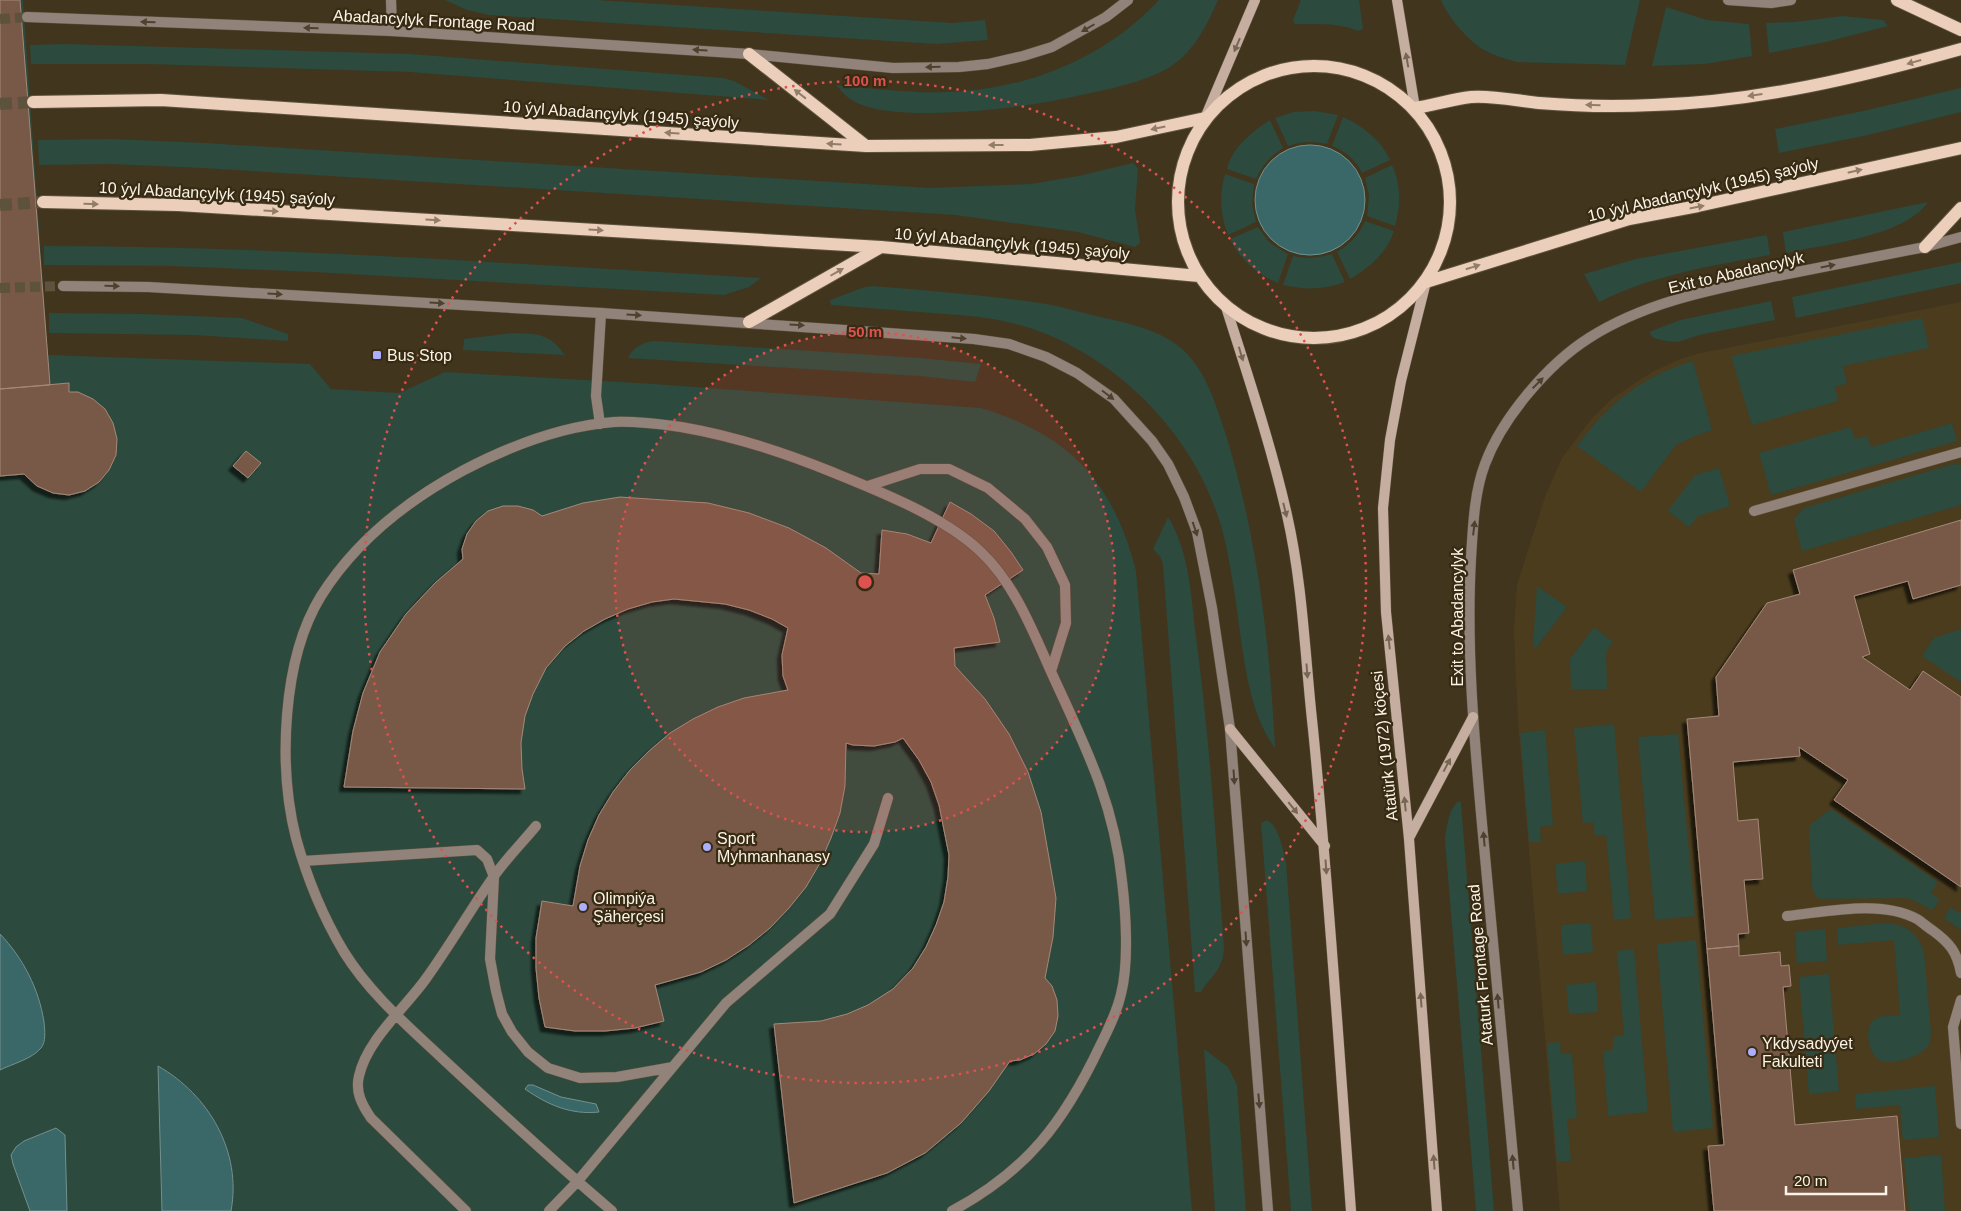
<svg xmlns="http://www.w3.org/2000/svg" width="1961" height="1211" font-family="Helvetica,sans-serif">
	<defs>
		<filter id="shadow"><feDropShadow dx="-4.5" dy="4.5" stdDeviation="1" flood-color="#0009"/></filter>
	</defs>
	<rect width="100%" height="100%" fill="#41351e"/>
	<path fill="#4b3c1d" d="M 1961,302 L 1961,1211 L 1560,1211 L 1518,721 L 1514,631 L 1517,585 L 1545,497 L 1562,458 L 1593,417 L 1614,397 L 1652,372 L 1683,358 L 1701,353 Z"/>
	<path fill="#2c4a3d" d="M 0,0 L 23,0 L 48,355 L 310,364 L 331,389 L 399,393 L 445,372 L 654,384 L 981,408 C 1070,435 1113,481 1136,571 L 1192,1211 L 0,1211 Z
		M 445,0 L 597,0 L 937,22 L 952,23 L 985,20 L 988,40 L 936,44 L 489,15 L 467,10 Z
		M 1159,0 L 1218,0 C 1207,25 1194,52 1170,67 C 1146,81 1119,87 1091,93 C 1039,105 987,112 934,113 C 910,113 885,113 862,105 C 851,101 843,94 836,85 C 878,89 922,95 965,91 C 1038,85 1109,54 1159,0 Z
		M 1301,0 L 1359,0 L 1363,29 L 1358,31 C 1337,22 1317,25 1295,24 L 1293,20 Z
		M 1441,0 L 1640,0 L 1625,65 L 1517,62 C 1506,59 1495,56 1484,50 C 1469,42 1447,16 1441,0 Z
		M 1666,7 L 1707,20 L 1749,24 L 1752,56 L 1705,64 L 1652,66 Z
		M 1842,16 L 1883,20 L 1888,26 L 1826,42 L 1769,53 L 1766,23 L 1794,22 Z
		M 65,44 L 410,54 L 723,78 L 734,81 L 769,100 L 409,72 L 147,64 L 31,64 L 30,45 Z
		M 1961,88 L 1961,112 L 1868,135 L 1779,153 L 1775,129 L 1863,111 Z
		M 1315,111 L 1338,115 L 1327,144 C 1313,141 1302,141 1288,146 L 1275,118 L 1293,112 Z
		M 1343,117 C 1363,126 1381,140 1390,160 L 1362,173 C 1356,160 1345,151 1332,146 Z
		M 1270,120 L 1283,148 C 1271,156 1262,165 1256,179 L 1227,169 C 1232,147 1253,131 1270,120 Z
		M 111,139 L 205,143 L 930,188 L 1031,184 L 1078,176 L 1133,163 L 1138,168 L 1135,209 L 1140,243 L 1135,247 L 1078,232 L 956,215 L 203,168 L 111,164 L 39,165 L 38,140 Z
		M 1392,165 C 1401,184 1401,206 1395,226 L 1367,216 L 1369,196 L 1365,178 Z
		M 1225,174 L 1254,184 L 1252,204 L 1256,222 L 1228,235 C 1220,215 1219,194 1225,174 Z
		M 1928,202 C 1904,237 1826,244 1786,253 L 1783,232 Z
		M 1365,221 L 1394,231 C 1387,253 1369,268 1350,279 L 1337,252 C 1350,244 1359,235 1365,221 Z
		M 1258,227 L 1269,242 L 1288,254 L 1278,283 C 1257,274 1240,260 1230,239 Z
		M 1767,235 L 1770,255 C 1711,266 1653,275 1599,302 L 1584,274 L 1636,259 Z
		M 44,246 C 283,246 522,265 761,278 L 749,287 L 724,295 L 314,272 L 172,266 L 44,265 Z
		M 1332,254 L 1345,282 C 1322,290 1307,290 1283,285 L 1293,256 C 1307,259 1318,258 1332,254 Z
		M 1961,262 L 1961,283 L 1796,318 L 1792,297 Z
		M 873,286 C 930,291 989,295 1046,304 C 1064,307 1083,313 1101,317 C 1127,323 1161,330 1182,349 C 1206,370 1216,405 1226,435 C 1257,536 1270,643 1275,748 C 1243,706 1242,630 1232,578 C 1228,554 1224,531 1215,508 C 1183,419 1097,340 1003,321 C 980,316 956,315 932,313 C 898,310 864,308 831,305 L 830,300 L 865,287 Z
		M 1771,301 L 1775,320 L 1699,335 L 1678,342 L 1666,341 L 1653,338 L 1649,332 L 1680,320 Z
		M 49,313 L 143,314 L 242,318 L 288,334 L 288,341 L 194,335 L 49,333 Z
		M 1922,318 L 1929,348 L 1843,366 L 1847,384 L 1835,386 L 1838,401 L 1752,425 L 1731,356 Z
		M 513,333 C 538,334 549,333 565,355 L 463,350 L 464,339 Z
		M 655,341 L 920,358 L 981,364 L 975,382 L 919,376 L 628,358 C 633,347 643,342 655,341 Z
		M 1693,361 L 1712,430 L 1695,436 L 1676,445 L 1641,492 L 1577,446 C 1608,404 1642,376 1693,361 Z
		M 1952,423 L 1957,441 L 1771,495 L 1759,453 L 1851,427 L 1855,439 L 1867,436 L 1871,447 Z
		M 1953,464 L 1961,465 L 1961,505 L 1802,551 L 1794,519 L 1804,508 Z
		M 1719,468 L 1730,506 L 1698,516 L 1689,527 L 1668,511 L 1695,475 Z
		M 1168,517 C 1190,553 1191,597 1196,637 C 1210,740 1216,844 1224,947 C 1223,971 1212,974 1201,992 L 1195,992 L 1163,565 L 1160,556 L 1153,549 Z
		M 1537,586 L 1567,607 L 1536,648 L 1533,646 Z
		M 1594,627 L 1613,642 L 1606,652 L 1607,689 L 1571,689 L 1570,659 Z
		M 1961,629 L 1961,682 L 1922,656 L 1934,638 Z
		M 1614,724 L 1631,918 L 1614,920 L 1606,835 L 1595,836 L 1593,822 L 1583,823 L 1574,728 Z
		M 1545,730 L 1553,825 L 1540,827 L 1541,842 L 1529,842 L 1520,733 Z
		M 1678,734 L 1695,916 L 1655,920 L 1638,737 Z
		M 1459,801 L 1461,803 L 1494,1211 L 1476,1211 L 1445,841 C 1446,829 1449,807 1459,801 Z
		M 1831,809 L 1938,882 L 1931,893 L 1940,900 L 1932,910 L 1913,900 L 1905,898 L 1821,899 L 1816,897 L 1812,888 L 1809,827 L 1811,824 Z
		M 1267,820 C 1279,826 1283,850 1286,862 L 1312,1211 L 1291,1211 L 1261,823 Z
		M 1585,861 L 1587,891 L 1558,894 L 1555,864 Z
		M 1951,907 L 1959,913 L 1961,911 L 1961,930 L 1944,918 Z
		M 1591,923 L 1593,952 L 1563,955 L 1561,925 Z
		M 1886,923 C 1906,925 1919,933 1924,953 L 1931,1031 C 1931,1036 1930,1042 1928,1046 C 1921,1057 1892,1065 1881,1061 C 1869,1057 1863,1028 1874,1020 C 1880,1015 1892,1016 1900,1015 L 1894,940 L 1838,945 L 1837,928 Z
		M 1825,929 L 1827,961 L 1797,963 L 1795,932 Z
		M 1696,940 L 1713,1128 L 1673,1132 L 1657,944 Z
		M 1634,949 L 1648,1112 L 1608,1116 L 1603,1051 L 1613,1050 L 1613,1037 L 1624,1035 L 1617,951 Z
		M 1829,974 L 1839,1091 L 1809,1094 L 1799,977 Z
		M 1596,982 L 1598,1012 L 1569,1014 L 1566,985 Z
		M 1560,1042 L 1561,1054 L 1572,1054 L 1577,1118 L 1567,1119 L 1571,1161 L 1557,1162 L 1547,1043 Z
		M 1204,1049 L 1228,1067 L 1237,1085 L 1246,1211 L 1215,1211 Z
		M 1935,1086 L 1939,1137 L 1903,1140 L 1900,1105 L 1856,1109 L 1855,1094 Z
		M 1941,1155 L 1945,1211 L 1909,1211 L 1904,1158 Z"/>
	<path fill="#3a6768" stroke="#74918e" d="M1255 200a55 55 0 1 1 110 0a55 55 0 1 1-110 0Z
		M 0,934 C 23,958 39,989 44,1022 C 45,1031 46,1042 41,1048 C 32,1059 12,1064 0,1070 Z
		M 158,1066 C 209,1095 242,1152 231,1211 L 162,1211 Z
		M 528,1085 L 533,1085 L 561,1097 L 596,1104 L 599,1112 C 571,1115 548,1105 525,1089 Z
		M 56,1128 L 65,1135 L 67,1211 L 30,1211 L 13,1164 L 11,1155 L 16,1147 L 24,1141 Z"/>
	<path fill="#785947" stroke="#a48979" filter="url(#shadow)" d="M 0,0 L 20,0 L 50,385 L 0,389 Z
		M 69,383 L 69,392 L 78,392 L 93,399 L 105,409 L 113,423 L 117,439 L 116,455 L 109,470 L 99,482 L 85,491 L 69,495 L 53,493 L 37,486 L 24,474 L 0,476 L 0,389 Z
		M 246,451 L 261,463 L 248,478 L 233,466 Z
		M 620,497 L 708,503 L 749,513 L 789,528 L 826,548 L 861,573 L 879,574 L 882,530 L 907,534 L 931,543 L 950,502 L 971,514 L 994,531 L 1011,552 L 1023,570 L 985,595 L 994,618 L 1000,642 L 954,648 L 955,666 L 985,699 L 1009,734 L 1028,772 L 1041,812 L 1056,898 L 1053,937 L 1045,978 L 1052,986 L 1057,1000 L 1058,1016 L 1055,1031 L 1046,1044 L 1034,1054 L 1020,1060 L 1010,1061 L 989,1091 L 961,1123 L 925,1153 L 887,1173 L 794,1203 L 774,1024 L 821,1021 L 847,1014 L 868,1005 L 893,989 L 913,968 L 926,947 L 936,925 L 944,902 L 948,877 L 949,855 L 939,805 L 931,782 L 919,760 L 903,738 L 895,742 L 874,746 L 853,745 L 846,743 L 845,786 L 840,813 L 831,838 L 820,863 L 806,887 L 789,908 L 770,928 L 749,945 L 726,960 L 701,972 L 655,985 L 664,1021 L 635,1028 L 605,1031 L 575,1031 L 545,1027 L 539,998 L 536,968 L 536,938 L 542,901 L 573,906 L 580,866 L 588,840 L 599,815 L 613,792 L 630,770 L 649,751 L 670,733 L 693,719 L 718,707 L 744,698 L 788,690 L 783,676 L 782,655 L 788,628 L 772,619 L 749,610 L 725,604 L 674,599 L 652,602 L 628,609 L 605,619 L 584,631 L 565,646 L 546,668 L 533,694 L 525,716 L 521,743 L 522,769 L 525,789 L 344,787 L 353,731 L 363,693 L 380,652 L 406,614 L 435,583 L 463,559 L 462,549 L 467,534 L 476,521 L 488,511 L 503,506 L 518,506 L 533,510 L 542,516 L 583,503 Z
		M 1961,520 L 1961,585 L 1913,599 L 1908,581 L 1854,596 L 1870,654 L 1862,657 L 1910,690 L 1923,671 L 1961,697 L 1961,887 L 1834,800 L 1848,780 L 1799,747 L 1800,756 L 1733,762 L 1738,821 L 1758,819 L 1763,879 L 1744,880 L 1749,933 L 1738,934 L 1739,946 L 1707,949 L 1687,719 L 1719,716 L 1716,677 L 1767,603 L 1800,594 L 1793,570 Z
		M 1739,946 L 1739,956 L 1780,952 L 1781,966 L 1789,965 L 1791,986 L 1783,987 L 1795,1125 L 1897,1116 L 1905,1211 L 1714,1211 L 1708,1146 L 1724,1145 L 1707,949 Z"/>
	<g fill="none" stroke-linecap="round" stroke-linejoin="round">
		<path stroke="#5d523c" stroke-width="10" stroke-dasharray="10 5" stroke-linecap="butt" d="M 0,19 L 27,17
			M 0,288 L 63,286"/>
		<path stroke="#5d523c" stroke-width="12" stroke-dasharray="12 6" stroke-linecap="butt" d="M 0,104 L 33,102
			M 0,205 L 43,202"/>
		<defs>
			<path id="service" d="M 391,0 L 392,31
				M 600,424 L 596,396 L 601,313
				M 868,486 L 920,469 L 949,469 L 988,488 L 1025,519 L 1047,547 L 1065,585 L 1066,623 L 1051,671
				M 1754,511 L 1961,452
				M 303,861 L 477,850 L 487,859 L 494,877 L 490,959 L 496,991 L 502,1014 L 512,1032 L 528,1052 L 548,1068 L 580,1078 L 617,1077 L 673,1067
				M 1787,916 C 1826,912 1881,899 1917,919 C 1922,922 1927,927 1932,930 C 1950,943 1957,952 1961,973
				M 1961,1000 L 1953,1027 L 1961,1124
				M 466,1211 L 371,1118 C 362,1105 355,1092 359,1076 C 367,1040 404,1009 425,980 C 449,947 469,912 492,879 C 505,860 522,843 536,826
				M 549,1211 L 577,1182 L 726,1003 L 830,914 L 874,844 L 888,798
				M 612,1211 C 554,1162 499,1111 444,1060 C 409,1027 370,994 344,952 C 323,917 307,878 296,838 C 278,767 282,659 321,596 C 355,542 408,500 464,470 C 510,446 561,426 614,422 C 636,421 659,424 681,427 C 734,436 783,452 832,472 C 879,491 945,517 981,552 C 1019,588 1037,643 1059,689 C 1089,754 1115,809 1122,881 C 1126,914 1129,963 1121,994 C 1117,1012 1108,1030 1100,1046 C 1064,1122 1027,1171 952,1211"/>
			<path id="minor" d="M 1728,0 L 1771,3 L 1791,0
				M 27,17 L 392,31 L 749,54 L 893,68 L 959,67 L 988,64 L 1023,56 L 1052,47 L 1106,17 L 1128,0
				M 63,286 L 148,287 L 601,313 L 974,339 L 1009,344 L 1046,357 L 1077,373 L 1114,399 L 1152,441 L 1168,464 L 1184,497 L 1197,532 L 1212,608 L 1230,729 L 1268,1211
				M 1518,1211 C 1506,1082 1494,953 1482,824 C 1474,736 1466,647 1471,558 C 1473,527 1474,493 1485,464 C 1502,418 1548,364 1589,338 C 1647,301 1715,289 1782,275 C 1829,266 1877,256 1925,247 L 1961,237"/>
			<path id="secondary" d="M 1397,0 L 1415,108
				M 1205,118 L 1255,0
				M 1426,282 L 1401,381 L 1390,440 L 1383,508 L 1386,612 L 1409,839 L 1437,1211
				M 1226,307 C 1248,376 1271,445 1287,515 C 1303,585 1305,658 1313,729 C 1329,890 1339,1050 1351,1211
				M 1230,729 L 1325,846
				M 1409,838 L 1473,717"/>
			<path id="primary" d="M 1897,0 L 1961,30
				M 749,54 L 866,146
				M1178 202a136 136 0 1 1 272 0a136 136 0 1 1-272 0Z
				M 33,102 L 161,100 L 866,146 L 1030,145 L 1116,137 L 1205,118
				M 1415,108 C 1434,105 1453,99 1471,97 C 1490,95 1519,101 1539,103 C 1576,106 1615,107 1653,105 C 1757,102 1861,77 1961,49
				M 43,202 L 178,205 L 881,247 L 1199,276
				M 1925,247 L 1961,208
				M 1426,282 L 1629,219 L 1698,206 L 1961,148
				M 749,322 L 881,247"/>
		</defs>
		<use href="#service" stroke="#5f533e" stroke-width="11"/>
		<use href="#minor" stroke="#5f533e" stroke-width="11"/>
		<use href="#secondary" stroke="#5f533e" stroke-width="11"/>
		<use href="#primary" stroke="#5f533e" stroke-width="14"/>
		<use href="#service" stroke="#91837a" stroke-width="10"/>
		<use href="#minor" stroke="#91837a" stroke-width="10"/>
		<use href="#secondary" stroke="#c5ae9f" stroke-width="10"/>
		<use href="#primary" stroke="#eccfbb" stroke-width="12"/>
	</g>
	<defs><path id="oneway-solid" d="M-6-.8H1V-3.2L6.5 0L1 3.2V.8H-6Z" transform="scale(1.25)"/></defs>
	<g fill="#4e412e">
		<use href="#oneway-solid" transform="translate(148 22) rotate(-178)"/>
		<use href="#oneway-solid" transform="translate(311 28) rotate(-178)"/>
		<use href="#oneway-solid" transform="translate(1088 28) rotate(150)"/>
		<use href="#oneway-solid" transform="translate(700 50) rotate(-176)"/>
		<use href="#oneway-solid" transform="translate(933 67) rotate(179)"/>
		<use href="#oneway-solid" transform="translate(1828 266) rotate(-11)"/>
		<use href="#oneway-solid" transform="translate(112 286) rotate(1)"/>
		<use href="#oneway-solid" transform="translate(275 294) rotate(3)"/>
		<use href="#oneway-solid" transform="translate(437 303) rotate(3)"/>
		<use href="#oneway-solid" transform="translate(634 315) rotate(4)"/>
		<use href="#oneway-solid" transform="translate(797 325) rotate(4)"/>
		<use href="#oneway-solid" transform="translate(959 338) rotate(6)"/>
		<use href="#oneway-solid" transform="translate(1538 383) rotate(-45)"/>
		<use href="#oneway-solid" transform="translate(1108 395) rotate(37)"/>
		<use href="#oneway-solid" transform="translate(1474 528) rotate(-83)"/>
		<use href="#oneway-solid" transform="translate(1195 529) rotate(72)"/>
		<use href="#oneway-solid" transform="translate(1234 777) rotate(86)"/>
		<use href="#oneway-solid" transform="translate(1484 839) rotate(-95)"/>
		<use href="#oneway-solid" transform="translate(1246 939) rotate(86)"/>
		<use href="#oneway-solid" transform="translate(1498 1001) rotate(-95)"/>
		<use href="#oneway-solid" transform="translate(1259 1101) rotate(85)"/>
		<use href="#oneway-solid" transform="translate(1513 1162) rotate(-95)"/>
	</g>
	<g fill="#776653">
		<use href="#oneway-solid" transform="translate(1237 45) rotate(113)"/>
		<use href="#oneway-solid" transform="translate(1407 60) rotate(-100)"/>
		<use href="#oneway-solid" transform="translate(1241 354) rotate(73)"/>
		<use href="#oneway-solid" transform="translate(1285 510) rotate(76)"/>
		<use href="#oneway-solid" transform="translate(1389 642) rotate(-96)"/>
		<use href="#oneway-solid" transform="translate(1307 671) rotate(86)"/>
		<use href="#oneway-solid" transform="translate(1447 765) rotate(-62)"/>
		<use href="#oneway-solid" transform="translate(1405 804) rotate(-96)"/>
		<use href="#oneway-solid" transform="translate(1293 808) rotate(51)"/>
		<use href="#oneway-solid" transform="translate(1326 867) rotate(86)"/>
		<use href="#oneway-solid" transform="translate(1421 1000) rotate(-94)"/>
		<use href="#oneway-solid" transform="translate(1434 1162) rotate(-94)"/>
	</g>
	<g fill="#927d68">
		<use href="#oneway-solid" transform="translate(1914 62) rotate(164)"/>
		<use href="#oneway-solid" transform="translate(800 94) rotate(-142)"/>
		<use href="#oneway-solid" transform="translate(1755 95) rotate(172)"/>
		<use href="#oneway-solid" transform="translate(1593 105) rotate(-179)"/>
		<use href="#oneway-solid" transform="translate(1158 128) rotate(168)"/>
		<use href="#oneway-solid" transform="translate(672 133) rotate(-176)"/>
		<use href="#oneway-solid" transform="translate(834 144) rotate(-176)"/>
		<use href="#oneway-solid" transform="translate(996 145) rotate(180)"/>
		<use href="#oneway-solid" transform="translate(1855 171) rotate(-13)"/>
		<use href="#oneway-solid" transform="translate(91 204) rotate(1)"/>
		<use href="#oneway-solid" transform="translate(1697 207) rotate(-11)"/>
		<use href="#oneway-solid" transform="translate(271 211) rotate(3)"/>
		<use href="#oneway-solid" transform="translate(433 220) rotate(3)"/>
		<use href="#oneway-solid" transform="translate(596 230) rotate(3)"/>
		<use href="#oneway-solid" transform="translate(1473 267) rotate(-17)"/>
		<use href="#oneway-solid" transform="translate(837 272) rotate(-30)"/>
	</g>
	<circle cx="865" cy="582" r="250" fill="#dd514e" fill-opacity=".12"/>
	<g fill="none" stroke="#dd514e" stroke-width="2.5" stroke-dasharray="2.5 5">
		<circle cx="865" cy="582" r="250"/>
		<circle cx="865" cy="582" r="501"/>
	</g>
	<g fill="#acaffb" stroke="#372b14" stroke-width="2">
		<rect x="372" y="350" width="10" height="10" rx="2.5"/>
		<circle cx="707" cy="847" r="5"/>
		<circle cx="583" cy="907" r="5"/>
		<circle cx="1752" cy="1052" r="5"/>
	</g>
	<g text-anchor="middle" stroke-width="4.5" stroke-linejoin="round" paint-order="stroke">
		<g font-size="16" fill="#fbf3e5" stroke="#372b14">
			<text transform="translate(434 20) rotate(3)" y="6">Abadancylyk Frontage Road</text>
			<text transform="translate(621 114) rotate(4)" y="6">10 ýyl Abadançylyk (1945) şaýoly</text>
			<text transform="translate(1703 189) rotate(-13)" y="6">10 ýyl Abadançylyk (1945) şaýoly</text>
			<text transform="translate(217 193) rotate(3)" y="6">10 ýyl Abadançylyk (1945) şaýoly</text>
			<text transform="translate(1012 243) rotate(5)" y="6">10 ýyl Abadançylyk (1945) şaýoly</text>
			<text transform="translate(1736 272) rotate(-13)" y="6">Exit to Abadancylyk</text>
			<text transform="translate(1457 617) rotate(-90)" y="6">Exit to Abadancylyk</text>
			<text transform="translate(1384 746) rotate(-96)" y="6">Atatürk (1972) köçesi</text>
			<text transform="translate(1480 965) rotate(-95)" y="6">Ataturk Frontage Road</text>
		</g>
		<g font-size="16" fill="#fbf3e5" stroke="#372b14" text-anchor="start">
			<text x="387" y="361">Bus Stop</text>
			<text x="717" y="844">Sport<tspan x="717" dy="18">Myhmanhanasy</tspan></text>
			<text x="593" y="904">Olimpiýa<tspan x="593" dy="18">Şäherçesi</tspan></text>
			<text x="1762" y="1049">Ykdysadyýet<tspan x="1762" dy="18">Fakulteti</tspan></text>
		</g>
	</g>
	<circle cx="865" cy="582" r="8" fill="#dd514e" stroke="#372b14" stroke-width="2.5"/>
	<g font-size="15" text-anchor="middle" font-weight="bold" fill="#dd514e" stroke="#372b14" stroke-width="4.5" stroke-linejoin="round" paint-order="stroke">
		<text x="865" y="86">100 m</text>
		<text x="865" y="337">50 m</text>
	</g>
	<path d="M1786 1186v8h100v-8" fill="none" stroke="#fbf3e5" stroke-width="2.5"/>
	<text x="1794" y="1186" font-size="15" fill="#fbf3e5" stroke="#372b14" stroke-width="4" paint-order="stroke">20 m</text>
</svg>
